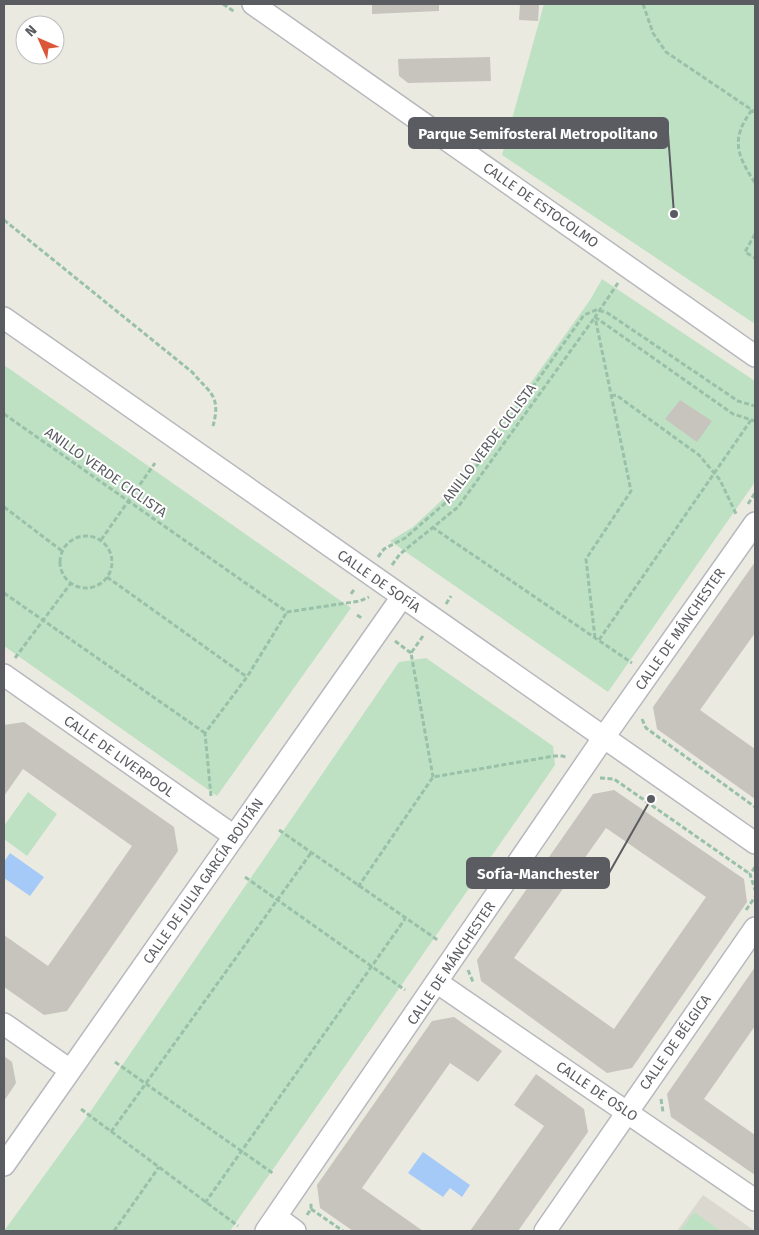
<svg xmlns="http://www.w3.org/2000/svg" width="759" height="1235" font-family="'Fira Sans',sans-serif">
	<rect width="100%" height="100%" fill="#ebeae1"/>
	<path fill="#dbd9cf" d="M 703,1195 L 755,1231 L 677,1231 Z"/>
	<path fill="#bfe1c3" d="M 544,4 L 755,4 L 755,324 L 502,155 Z
		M 602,279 L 755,381 L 755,482 L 608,692 L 390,541 L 413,527 L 457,486 L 590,300 Z
		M 4,365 L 351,608 L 217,796 L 4,646 Z
		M 426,658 L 553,746 L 555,765 L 230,1231 L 4,1231 L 88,1115 L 399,662 Z
		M 28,792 L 57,814 L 27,856 L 4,839 L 4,826 Z
		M 694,1212 L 721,1231 L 680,1231 Z"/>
	<path fill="#a5caf7" d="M 10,853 L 44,877 L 30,896 L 4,878 L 4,862 Z
		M 423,1152 L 470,1185 L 462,1197 L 450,1188 L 443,1197 L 408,1173 Z"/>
	<path fill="#c7c4be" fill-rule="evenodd" d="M 372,4 L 439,4 L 439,11 L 372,14 Z
		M 520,4 L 539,4 L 538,21 L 519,20 Z
		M 490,57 L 491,81 L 408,83 L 399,76 L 398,59 Z
		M 680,400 L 712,421 L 697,442 L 665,419 Z
		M 755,562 L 755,633 L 700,710 L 755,749 L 755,799 L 657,729 L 653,707 Z
		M 24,722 L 174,827 L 178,851 L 67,1011 L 44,1015 L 4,987 L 4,935 L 48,966 L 132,846 L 23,769 L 4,796 L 4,725 Z
		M 614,790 L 744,879 L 747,902 L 632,1068 L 607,1073 L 481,981 L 477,960 L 593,794 ZM 606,828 L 706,897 L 614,1029 L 514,958 Z
		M 755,967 L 755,1026 L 704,1099 L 755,1135 L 755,1175 L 671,1117 L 667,1094 Z
		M 454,1017 L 502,1051 L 478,1082 L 450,1063 L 362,1188 L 423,1231 L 353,1231 L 320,1208 L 317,1185 L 432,1021 Z
		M 4,1056 L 12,1062 L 16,1083 L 4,1101 Z
		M 536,1074 L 584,1109 L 588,1132 L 518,1231 L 470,1231 L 544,1126 L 514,1105 Z"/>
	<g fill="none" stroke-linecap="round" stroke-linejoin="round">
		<defs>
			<path id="minor" d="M 253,4 L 755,356
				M 4,318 L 755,843
				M 4,675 L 234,836
				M 438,983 L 755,1200
				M 4,1024 L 70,1070
				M 4,1165 L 402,597
				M 276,1217 L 295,1231
				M 266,1231 L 604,737 L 755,523
				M 545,1231 L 755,928"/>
		</defs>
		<use href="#minor" stroke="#b7b8bd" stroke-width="24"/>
		<path stroke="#99c1a9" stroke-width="3" stroke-dasharray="5 2.5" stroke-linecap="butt" d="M 223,4 L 235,12
			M 643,4 L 653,33 L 666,52 L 755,112
			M 752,110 C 730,139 737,155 755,183
			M 4,220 L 192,372 C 211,394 221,396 213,426
			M 755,234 L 745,252 L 755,258
			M 611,396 L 616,395 L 699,455 L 720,480 L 737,516
			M 4,414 L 287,612 L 360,601 L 369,597
			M 748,504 L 755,493
			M 4,507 L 62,551
			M 432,527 L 632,663
			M60 562a26 26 0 1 1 52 0a26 26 0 1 1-52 0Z
			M 101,540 L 155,463
			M 378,557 L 384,549 L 405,538 L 458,492 L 584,315 L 596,310 L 606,312 L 738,401 L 755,406
			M 392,565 L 400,554 L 458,507 L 595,317 L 733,414 L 755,421
			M 107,577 L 247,677
			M 4,593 L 205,733
			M 351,594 L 355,588
			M 446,604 L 451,596
			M 357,615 L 363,619
			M 423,636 L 411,653 L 433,777
			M 595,638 L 586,559 L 631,491 L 595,317 L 618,283
			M 599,640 L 751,420
			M 395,641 L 411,653
			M 15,658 L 71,583
			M 642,719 L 646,728 L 755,807
			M 600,778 L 614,779 L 750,874
			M 211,796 L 205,733 L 247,677 L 287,612
			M 279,830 L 439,941
			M 755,867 L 750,874 L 755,890
			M 245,877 L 405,990
			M 358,887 L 433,777 L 554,756 L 563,756 L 567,758
			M 746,910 L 755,897
			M 468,970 L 473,982
			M 115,1062 L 274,1174
			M 661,1099 L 663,1112
			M 81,1109 L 238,1226
			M 111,1132 L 311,853
			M 205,1203 L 405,919
			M 311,1209 L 343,1231
			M 307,1215 L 311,1209 L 311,1203
			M 114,1231 L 159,1167"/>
		<use href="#minor" stroke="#fff" stroke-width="21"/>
	</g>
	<g text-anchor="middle" stroke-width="4" stroke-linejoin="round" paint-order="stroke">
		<g font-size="14" fill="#5a5c61" stroke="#fff">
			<text transform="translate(541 205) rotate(35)" y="5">CALLE DE ESTOCOLMO</text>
			<text transform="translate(489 443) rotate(-53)" y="5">ANILLO VERDE CICLISTA</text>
			<text transform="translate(106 472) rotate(35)" y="5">ANILLO VERDE CICLISTA</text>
			<text transform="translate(379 581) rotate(35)" y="5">CALLE DE SOFÍA</text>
			<text transform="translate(680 629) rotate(-55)" y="5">CALLE DE MÁNCHESTER</text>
			<text transform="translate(119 756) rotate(35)" y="5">CALLE DE LIVERPOOL</text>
			<text transform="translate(203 881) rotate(-55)" y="5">CALLE DE JULIA GARCÍA BOUTÁN</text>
			<text transform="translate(451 963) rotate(-56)" y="5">CALLE DE MÁNCHESTER</text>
			<text transform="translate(675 1042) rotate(-55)" y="5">CALLE DE BÉLGICA</text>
			<text transform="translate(597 1091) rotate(34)" y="5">CALLE DE OSLO</text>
		</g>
	</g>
	<path fill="none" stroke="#5a5c61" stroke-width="2" d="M674 214L668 133M651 799L609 873"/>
	<g fill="#5a5c61" stroke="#fff" stroke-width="2">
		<circle cx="674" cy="214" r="5"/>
		<circle cx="651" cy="799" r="5"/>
	</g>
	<g fill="#5a5c61" stroke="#5a5c61" stroke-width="2">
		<rect x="409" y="118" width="259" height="30" rx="5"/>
		<rect x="467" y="858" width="142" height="30" rx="5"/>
	</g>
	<g font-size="15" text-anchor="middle" font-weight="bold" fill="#fff">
		<text x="538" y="139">Parque Semifosteral Metropolitano</text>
		<text x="538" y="879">Sofía-Manchester</text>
	</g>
	<rect width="759" height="1235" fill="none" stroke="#5a5c61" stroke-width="10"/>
	<g transform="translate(40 40) rotate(315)"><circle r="24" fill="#ffffff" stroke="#bdbec0"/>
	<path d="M0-4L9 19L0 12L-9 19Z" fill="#da5738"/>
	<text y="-8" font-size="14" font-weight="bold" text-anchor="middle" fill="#5a5c61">N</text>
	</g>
</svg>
